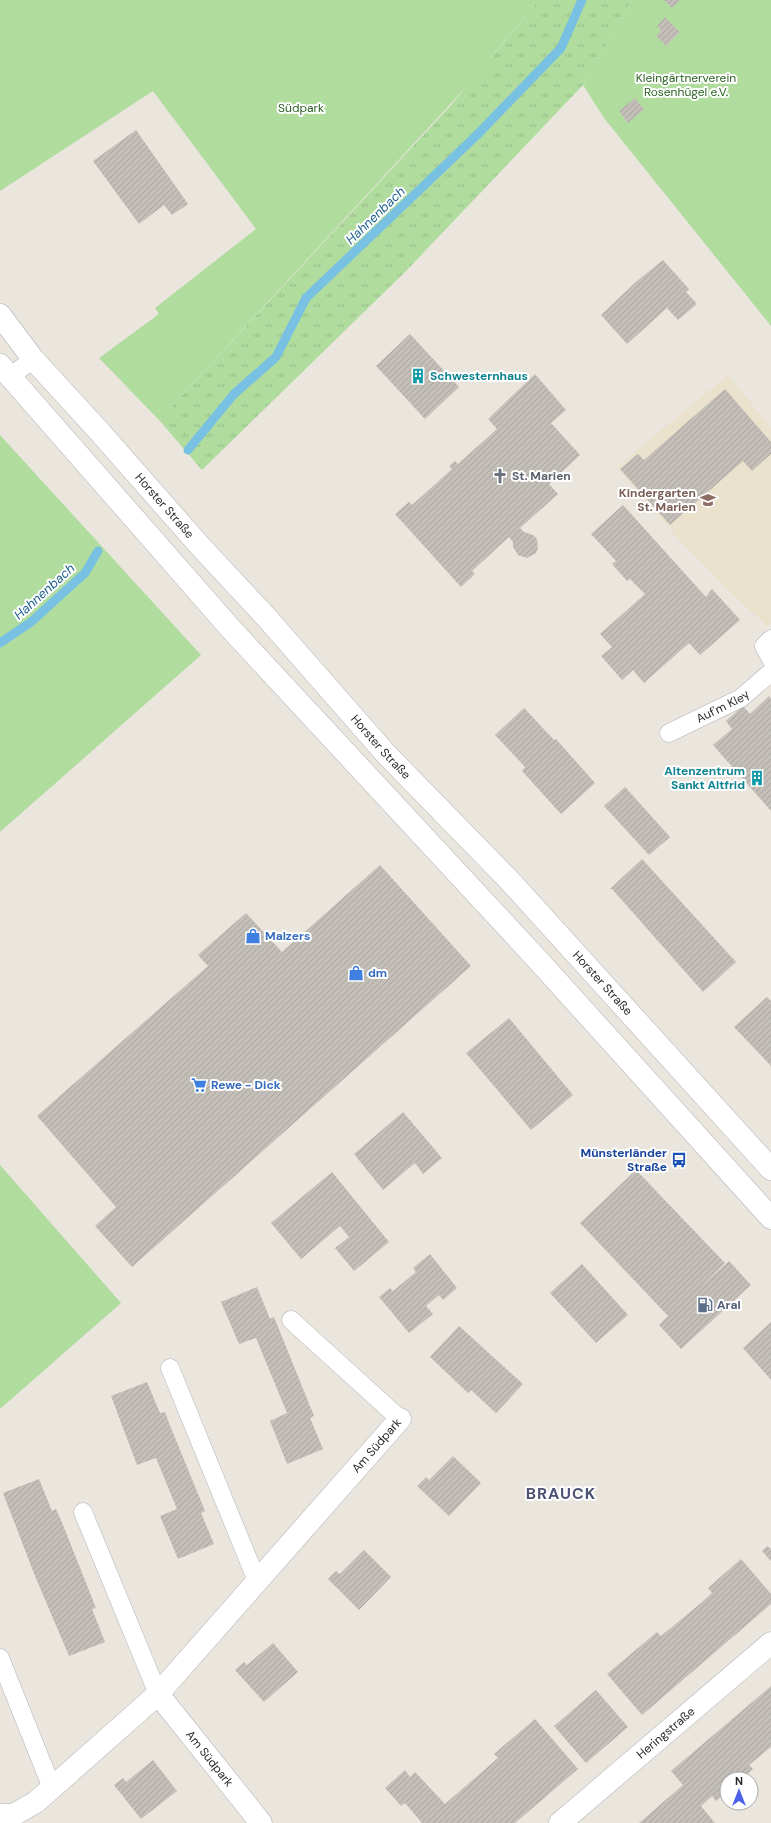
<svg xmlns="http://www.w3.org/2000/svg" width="771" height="1823" font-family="'DM Sans',sans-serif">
	<defs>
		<pattern id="grass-tufts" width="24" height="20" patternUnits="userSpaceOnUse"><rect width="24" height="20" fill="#b0dc9e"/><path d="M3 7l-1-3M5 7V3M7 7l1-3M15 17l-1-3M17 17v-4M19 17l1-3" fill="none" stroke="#97bd88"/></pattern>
		<pattern id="building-hatch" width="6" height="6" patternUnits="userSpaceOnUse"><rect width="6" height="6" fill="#c3bfb8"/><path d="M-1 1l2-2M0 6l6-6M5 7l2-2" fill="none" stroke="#a8a49e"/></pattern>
	</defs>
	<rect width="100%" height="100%" fill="#eae5dd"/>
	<path fill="#eae2cd" d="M 728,375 L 771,428 L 771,623 L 767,626 L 725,587 L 673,533 L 617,467 Z"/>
	<path fill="url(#grass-tufts)" d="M 538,0 L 631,0 L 625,15 L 583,85 L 406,271 L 202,470 L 159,420 L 451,105 L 535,5 Z"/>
	<path fill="#b0dc9e" d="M 0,0 L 538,0 L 535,5 L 490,58 C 494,75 485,90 467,86 L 159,420 L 99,358 L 159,314 L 155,308 L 256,229 L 153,91 L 0,191 Z
		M 631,0 L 771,0 L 771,326 L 604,118 L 583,85 L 625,15 Z
		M 0,435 L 201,655 L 0,832 Z
		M 0,1165 L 121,1303 L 0,1409 Z"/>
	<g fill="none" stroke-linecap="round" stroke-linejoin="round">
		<path stroke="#79c1e2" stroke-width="9" d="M 188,450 L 234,394 L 276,357 L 306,298 L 477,135 L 561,48 L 582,0
			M 0,643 L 31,622 L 85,573 L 98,551"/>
	</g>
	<path fill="url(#building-hatch)" d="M 664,0 L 680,0 L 672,8 Z
		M 665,17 L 680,32 L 666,46 L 656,36 L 661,30 L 657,26 Z
		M 635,98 L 644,109 L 628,123 L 619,111 Z
		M 136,130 L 188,204 L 172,215 L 164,205 L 139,224 L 93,161 Z
		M 663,260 L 689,289 L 686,292 L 697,304 L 678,320 L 667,308 L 627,344 L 601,315 L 637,281 Z
		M 410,334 L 459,387 L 425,419 L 376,366 Z
		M 535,374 L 566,410 L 551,423 L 580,455 L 549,484 L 558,494 L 520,528 L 524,532 L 533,535 L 537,539 L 538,548 L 536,553 L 527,558 L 518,555 L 513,547 L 513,542 L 509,537 L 472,571 L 475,574 L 461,587 L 395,514 L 409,502 L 412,505 L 452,469 L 449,466 L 455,461 L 458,464 L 497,429 L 488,419 Z
		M 725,389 L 771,442 L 771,454 L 752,471 L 743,461 L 670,525 L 620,469 L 638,454 L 644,460 Z
		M 623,505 L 706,597 L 712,589 L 740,620 L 700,655 L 689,643 L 644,683 L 633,670 L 622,680 L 601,656 L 612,647 L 600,634 L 645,594 L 630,579 L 627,581 L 612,564 L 616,561 L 591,534 Z
		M 769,696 L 771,699 L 771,811 L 713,745 L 732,729 L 726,721 L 743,706 L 750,714 Z
		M 524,708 L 554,740 L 556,739 L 595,783 L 561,814 L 522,771 L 525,767 L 495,735 Z
		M 625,787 L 670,837 L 649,855 L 604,806 Z
		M 642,859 L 736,962 L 703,992 L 612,889 L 610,889 Z
		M 380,865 L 471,966 L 132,1267 L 95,1226 L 116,1207 L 37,1116 L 208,966 L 198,955 L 246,913 L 282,952 Z
		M 767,997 L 771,1001 L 771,1066 L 734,1027 Z
		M 509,1018 L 573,1095 L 531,1130 L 466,1053 Z
		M 403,1112 L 442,1158 L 423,1174 L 415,1163 L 383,1190 L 354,1154 Z
		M 636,1170 L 725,1263 L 701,1286 L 729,1261 L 751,1285 L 681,1349 L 659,1325 L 668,1316 L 580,1223 Z
		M 332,1172 L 389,1242 L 354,1271 L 335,1248 L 349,1237 L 340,1226 L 301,1259 L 271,1223 Z
		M 430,1254 L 457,1288 L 443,1300 L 439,1295 L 426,1306 L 433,1314 L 409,1333 L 379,1297 L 390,1288 L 393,1291 L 416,1272 L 413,1268 Z
		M 582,1264 L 628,1315 L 596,1343 L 550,1293 Z
		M 257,1287 L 270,1319 L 274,1317 L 314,1416 L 310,1418 L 323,1449 L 287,1464 L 270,1421 L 287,1413 L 256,1338 L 239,1344 L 221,1302 Z
		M 771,1322 L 771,1380 L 743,1348 Z
		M 459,1326 L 523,1384 L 496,1413 L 471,1390 L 468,1393 L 430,1357 Z
		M 147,1382 L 160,1413 L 165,1412 L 169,1423 L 205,1511 L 201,1513 L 214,1544 L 178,1559 L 160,1516 L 177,1509 L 156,1458 L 137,1465 L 111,1396 Z
		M 453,1456 L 481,1483 L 449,1516 L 417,1486 L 426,1477 L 429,1480 Z
		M 39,1479 L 52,1511 L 56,1509 L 61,1520 L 96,1608 L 92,1609 L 105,1642 L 69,1656 L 35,1576 L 3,1493 Z
		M 767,1546 L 771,1549 L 771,1561 L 762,1551 Z
		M 364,1550 L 391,1577 L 359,1610 L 328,1579 L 336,1571 L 340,1574 Z
		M 741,1559 L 771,1594 L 771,1604 L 642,1715 L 607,1674 L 657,1632 L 661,1636 L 701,1603 L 712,1593 L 708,1588 Z
		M 273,1643 L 298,1672 L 264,1702 L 235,1670 L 244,1662 L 247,1665 Z
		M 771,1686 L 771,1747 L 749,1765 L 753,1769 L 742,1779 L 736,1779 L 735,1777 L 733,1779 L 727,1779 L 727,1792 L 716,1801 L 712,1796 L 701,1806 L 715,1823 L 639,1823 L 683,1785 L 671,1771 Z
		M 596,1690 L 628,1727 L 586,1763 L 554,1726 Z
		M 535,1719 L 578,1769 L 515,1823 L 422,1823 L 405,1803 L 401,1806 L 385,1788 L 405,1770 L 410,1777 L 415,1772 L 445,1804 L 498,1758 L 494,1754 Z
		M 153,1760 L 177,1791 L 141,1819 L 114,1785 L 123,1778 L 126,1782 Z"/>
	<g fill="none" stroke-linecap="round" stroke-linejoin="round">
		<defs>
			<g id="lane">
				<path d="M 10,377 L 33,359"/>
				<path d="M 771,639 L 764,646 L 771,659"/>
				<path id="s1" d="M 669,733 L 741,698 L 771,672"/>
				<path d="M 291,1320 L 400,1419"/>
				<path d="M 170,1368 L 257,1581"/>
				<path d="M 83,1512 L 158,1694"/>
				<path d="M 0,1658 L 52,1788"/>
			</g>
			<g id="street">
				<path id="s2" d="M 158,1694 L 400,1419"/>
				<path id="s3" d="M 0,1815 L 13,1815 L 36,1802 L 158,1694 L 261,1823"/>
				<path id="s4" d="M 560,1823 L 771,1643"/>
			</g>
			<g id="secondary">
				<path id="s5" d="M 0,315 L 33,359 L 98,430 L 200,546 L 267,618 L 386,754 L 509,880 L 771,1169"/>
				<path d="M 0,365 L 231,629 L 537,959 L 771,1218"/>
			</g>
		</defs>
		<use href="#lane" stroke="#b0b2bc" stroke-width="19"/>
		<use href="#street" stroke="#b0b2bc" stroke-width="23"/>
		<use href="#secondary" stroke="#b0b2bc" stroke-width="23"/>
		<use href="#lane" stroke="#fff" stroke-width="18"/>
		<use href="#street" stroke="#fff" stroke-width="22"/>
		<use href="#secondary" stroke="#fff" stroke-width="22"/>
	</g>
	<defs>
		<symbol id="building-bare" viewBox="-9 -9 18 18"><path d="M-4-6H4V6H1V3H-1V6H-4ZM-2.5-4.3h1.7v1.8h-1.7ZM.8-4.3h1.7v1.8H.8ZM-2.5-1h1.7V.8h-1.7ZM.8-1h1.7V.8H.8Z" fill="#0f9aa8" stroke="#fff" stroke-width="2.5" paint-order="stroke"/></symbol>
		<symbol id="church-bare" viewBox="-9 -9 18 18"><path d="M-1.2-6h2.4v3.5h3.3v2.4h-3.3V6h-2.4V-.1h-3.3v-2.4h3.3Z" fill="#6b7280" stroke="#fff" stroke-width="2.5" paint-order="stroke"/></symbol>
		<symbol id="school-bare" viewBox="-9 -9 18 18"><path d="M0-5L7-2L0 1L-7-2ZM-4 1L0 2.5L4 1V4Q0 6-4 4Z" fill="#8d6e63" stroke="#fff" stroke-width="2.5" paint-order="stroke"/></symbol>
		<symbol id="shop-bare" viewBox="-9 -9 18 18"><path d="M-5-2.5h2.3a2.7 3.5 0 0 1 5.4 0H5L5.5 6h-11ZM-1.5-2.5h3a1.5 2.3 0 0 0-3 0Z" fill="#3f7fe0" stroke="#fff" stroke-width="2.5" paint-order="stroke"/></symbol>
		<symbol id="supermarket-bare" viewBox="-9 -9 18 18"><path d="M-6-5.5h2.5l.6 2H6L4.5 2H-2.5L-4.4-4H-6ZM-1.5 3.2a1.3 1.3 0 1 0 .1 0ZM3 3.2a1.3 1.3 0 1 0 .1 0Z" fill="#3f7fe0" stroke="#fff" stroke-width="2.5" paint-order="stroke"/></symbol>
		<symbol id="bus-bare" viewBox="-9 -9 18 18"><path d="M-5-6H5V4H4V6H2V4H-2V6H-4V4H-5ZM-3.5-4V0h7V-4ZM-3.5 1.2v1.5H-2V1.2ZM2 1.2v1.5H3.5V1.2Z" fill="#1a4fb4" stroke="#fff" stroke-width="2.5" paint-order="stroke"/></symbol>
		<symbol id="fuel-bare" viewBox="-9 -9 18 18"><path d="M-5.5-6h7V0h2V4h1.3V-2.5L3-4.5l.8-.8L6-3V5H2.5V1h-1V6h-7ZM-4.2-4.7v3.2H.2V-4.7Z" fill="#5c6f8a" stroke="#fff" stroke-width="2.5" paint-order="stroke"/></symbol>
	</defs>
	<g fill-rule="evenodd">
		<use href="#building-bare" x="407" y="365" width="22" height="22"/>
		<use href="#church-bare" x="489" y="465" width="22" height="22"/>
		<use href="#school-bare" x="697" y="489" width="22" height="22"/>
		<use href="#building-bare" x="746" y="767" width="22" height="22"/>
		<use href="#shop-bare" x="242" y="925" width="22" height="22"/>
		<use href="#shop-bare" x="345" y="962" width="22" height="22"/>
		<use href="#supermarket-bare" x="188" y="1074" width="22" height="22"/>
		<use href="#bus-bare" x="668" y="1149" width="22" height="22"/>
		<use href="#fuel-bare" x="694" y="1294" width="22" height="22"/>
	</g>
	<g text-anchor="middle" stroke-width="4" stroke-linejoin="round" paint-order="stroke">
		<g font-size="12" fill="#2a5f21" stroke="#fff">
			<text x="686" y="82">Kleingärtnerverein<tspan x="686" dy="14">Rosenhügel e.V.</tspan></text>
			<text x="301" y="112">Südpark</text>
		</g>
		<g font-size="12" font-weight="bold" fill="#0d838f" stroke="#fff" text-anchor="start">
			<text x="430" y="380">Schwesternhaus</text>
			<text x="745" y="775" text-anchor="end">Altenzentrum<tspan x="745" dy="14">Sankt Altfrid</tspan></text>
		</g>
		<g font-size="12" font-weight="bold" fill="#5b616d" stroke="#fff" text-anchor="start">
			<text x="512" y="480">St. Marien</text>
		</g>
		<g font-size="12" font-weight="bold" fill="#785e54" stroke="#fff" text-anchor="end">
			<text x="696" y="497">Kindergarten<tspan x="696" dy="14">St. Marien</tspan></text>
		</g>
		<g font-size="12" fill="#292929" stroke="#fff">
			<text dy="4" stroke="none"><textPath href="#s5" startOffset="252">Horster Straße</textPath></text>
			<text dy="4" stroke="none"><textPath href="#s1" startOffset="60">Auf'm Kley</textPath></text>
			<text dy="4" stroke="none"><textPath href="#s5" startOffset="576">Horster Straße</textPath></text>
			<text dy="4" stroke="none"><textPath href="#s5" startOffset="900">Horster Straße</textPath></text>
			<text dy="4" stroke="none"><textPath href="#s2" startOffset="331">Am Südpark</textPath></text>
			<text dy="4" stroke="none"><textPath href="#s4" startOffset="139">Heringstraße</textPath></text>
			<text dy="4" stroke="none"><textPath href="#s3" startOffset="285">Am Südpark</textPath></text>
		</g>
		<g font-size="12" font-weight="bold" fill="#366cbe" stroke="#fff" text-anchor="start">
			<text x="265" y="940">Malzers</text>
			<text x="368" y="977">dm</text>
			<text x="211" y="1089">Rewe - Dick</text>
		</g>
		<g font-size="12" font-weight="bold" fill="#164399" stroke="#fff" text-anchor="end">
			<text x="667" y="1157">Münsterländer<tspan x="667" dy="14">Straße</tspan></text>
		</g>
		<g font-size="12" font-weight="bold" fill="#4e5e75" stroke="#fff" text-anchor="start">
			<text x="717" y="1309">Aral</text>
		</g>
		<g font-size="13" font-style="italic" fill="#1a5f8c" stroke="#fff">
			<text transform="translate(375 215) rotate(-44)" y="5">Hahnenbach</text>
			<text transform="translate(44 591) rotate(-42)" y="5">Hahnenbach</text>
		</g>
		<g font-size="16" font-weight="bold" letter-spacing="1" fill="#4e5375" stroke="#fff">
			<text x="561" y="1499">BRAUCK</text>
		</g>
	</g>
	<g transform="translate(739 1791)"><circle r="19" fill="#ffffff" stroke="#a9a9a9"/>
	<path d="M0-3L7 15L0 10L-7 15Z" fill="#4c61e8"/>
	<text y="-6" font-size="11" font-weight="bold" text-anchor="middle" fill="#292929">N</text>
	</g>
</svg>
